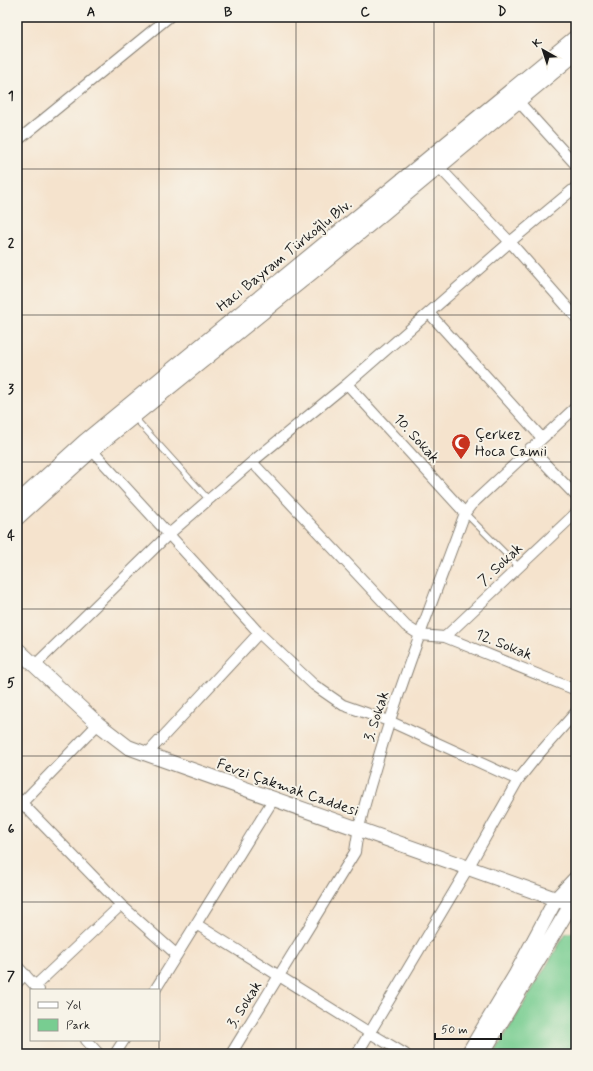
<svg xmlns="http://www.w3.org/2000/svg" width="593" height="1071" font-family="Mynerve,sans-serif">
	<rect width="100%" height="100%" fill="#f7f3e8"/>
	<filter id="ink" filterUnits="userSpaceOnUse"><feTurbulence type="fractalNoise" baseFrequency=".025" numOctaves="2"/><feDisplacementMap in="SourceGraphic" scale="8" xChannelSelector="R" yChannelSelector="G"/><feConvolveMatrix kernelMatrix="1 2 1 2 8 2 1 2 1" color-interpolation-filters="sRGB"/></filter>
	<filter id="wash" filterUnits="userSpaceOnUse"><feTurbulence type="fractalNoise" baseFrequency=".012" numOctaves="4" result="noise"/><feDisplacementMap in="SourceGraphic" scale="16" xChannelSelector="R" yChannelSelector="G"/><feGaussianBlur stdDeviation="0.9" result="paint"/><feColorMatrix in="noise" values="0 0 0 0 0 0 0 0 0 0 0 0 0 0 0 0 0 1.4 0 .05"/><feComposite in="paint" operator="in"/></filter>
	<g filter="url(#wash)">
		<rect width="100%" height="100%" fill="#f5e3cd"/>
		<path fill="#78cd91" stroke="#4a7456" d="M 576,932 L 576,1054 L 494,1054 L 566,933 Z"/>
	</g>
	<g filter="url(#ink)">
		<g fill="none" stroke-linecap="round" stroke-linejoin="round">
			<defs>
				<path id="lane" d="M 134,417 L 209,500
					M 465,513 L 519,567"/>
				<path id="street" d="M 518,101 L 576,165
					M 17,141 L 169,17
					M 439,167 L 510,242 L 576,317
					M 429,313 L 542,438
					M 347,384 L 465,513
					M 88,446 L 259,633 L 314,685 L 343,705 L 389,721 L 518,780
					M 530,448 L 576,496
					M 252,462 L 406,626 L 420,635 L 445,637 L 576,690
					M 445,637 L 576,513
					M 35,665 L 168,535 L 252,462 L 347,384 L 510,242 L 576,187
					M 147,754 L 259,633
					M 17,798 L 121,905 L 177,955
					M 17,808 L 98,724
					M 196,924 L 370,1033 L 405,1054
					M 17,966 L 39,990
					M 17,983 L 25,974
					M 35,986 L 121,905
					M 155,990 L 273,800
					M 86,1040 L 99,1054
					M 115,1054 L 124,1040
					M 231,1054 L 355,852 C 359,820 369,790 378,759 C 403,675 435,595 465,513 L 471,505 L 576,407
					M 357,1054 L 468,868 L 518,780 L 538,755 L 576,712"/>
				<path id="secondary" d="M 17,503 L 84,442 L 576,37
					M 17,518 L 92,450 L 316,269 L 576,53
					M 17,649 L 98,724 L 128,747 L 147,754 L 570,904 L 576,908
					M 468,1054 L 516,974 L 556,899 L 576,878
					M 482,1054 L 575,898"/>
			</defs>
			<use href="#lane" stroke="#888074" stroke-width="7"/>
			<use href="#street" stroke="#888074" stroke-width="12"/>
			<use href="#secondary" stroke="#888074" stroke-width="16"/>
			<use href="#lane" stroke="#fff" stroke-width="5"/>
			<use href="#street" stroke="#fff" stroke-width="10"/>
			<use href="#secondary" stroke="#fff" stroke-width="14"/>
		</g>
	</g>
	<path fill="none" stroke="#1c1c1c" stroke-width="1" stroke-opacity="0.55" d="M 159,17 L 159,1054M 296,17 L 296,1054M 434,17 L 434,1054M 17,169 L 576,169M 17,315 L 576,315M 17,462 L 576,462M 17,609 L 576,609M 17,756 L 576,756M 17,902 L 576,902"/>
	<defs>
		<symbol id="mosque-pin" viewBox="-11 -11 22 30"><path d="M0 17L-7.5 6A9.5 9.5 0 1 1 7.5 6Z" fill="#c8321e" stroke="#f7f3e8"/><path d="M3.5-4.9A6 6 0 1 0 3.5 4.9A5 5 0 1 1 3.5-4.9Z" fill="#fff"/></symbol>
	</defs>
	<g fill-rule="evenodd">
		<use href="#mosque-pin" x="450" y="432" width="22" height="30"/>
	</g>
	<g text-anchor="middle" stroke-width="4" stroke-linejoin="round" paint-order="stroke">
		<g font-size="15" fill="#1c1c1c" stroke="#f7f3e8">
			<text transform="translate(284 255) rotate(-39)" y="5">Hacı Bayram Türkoğlu Blv.</text>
			<text transform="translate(417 438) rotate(48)" y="5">10. Sokak</text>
			<text transform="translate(500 564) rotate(-43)" y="5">7. Sokak</text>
			<text transform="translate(504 644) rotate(22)" y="5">12. Sokak</text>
			<text transform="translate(376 716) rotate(-72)" y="5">3. Sokak</text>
			<text transform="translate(288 787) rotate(19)" y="5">Fevzi Çakmak Caddesi</text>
			<text transform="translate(244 1004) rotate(-58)" y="5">3. Sokak</text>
		</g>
		<g font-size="15" fill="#1c1c1c" stroke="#f7f3e8" text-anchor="start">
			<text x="475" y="439">Çerkez<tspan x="475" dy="17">Hoca Camii</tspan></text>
		</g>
	</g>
	<rect width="593" height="1071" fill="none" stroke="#f7f3e8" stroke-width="44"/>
	<rect x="30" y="989" width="130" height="52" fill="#f7f3e8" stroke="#9f9d96"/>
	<rect x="38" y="1002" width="20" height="6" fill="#ffffff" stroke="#9f9d96"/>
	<text x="66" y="1009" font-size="12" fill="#1c1c1c">Yol</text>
	<rect x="38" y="1019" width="20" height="12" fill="#78cd91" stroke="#9f9d96"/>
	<text x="66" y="1029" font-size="12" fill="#1c1c1c">Park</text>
	<g transform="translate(543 50) rotate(321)" stroke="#f7f3e8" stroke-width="3" paint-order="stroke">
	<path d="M0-3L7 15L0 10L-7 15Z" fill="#1c1c1c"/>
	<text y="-6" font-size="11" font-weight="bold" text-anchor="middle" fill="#1c1c1c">K</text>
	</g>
	<path d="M435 1033v6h66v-6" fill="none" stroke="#1c1c1c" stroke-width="2"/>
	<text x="441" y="1033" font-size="12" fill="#1c1c1c" stroke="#f7f3e8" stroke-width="3" paint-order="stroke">50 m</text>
	<rect x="22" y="22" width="549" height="1027" fill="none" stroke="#1c1c1c" stroke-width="1.5"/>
	<g font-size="13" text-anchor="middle" font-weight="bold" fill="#1c1c1c">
		<text x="91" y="16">A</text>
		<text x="228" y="16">B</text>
		<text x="365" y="16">C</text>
		<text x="502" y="16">D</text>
		<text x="11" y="100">1</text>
		<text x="11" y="247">2</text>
		<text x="11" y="393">3</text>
		<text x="11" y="540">4</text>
		<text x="11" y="687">5</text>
		<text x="11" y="833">6</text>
		<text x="11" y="980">7</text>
	</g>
</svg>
